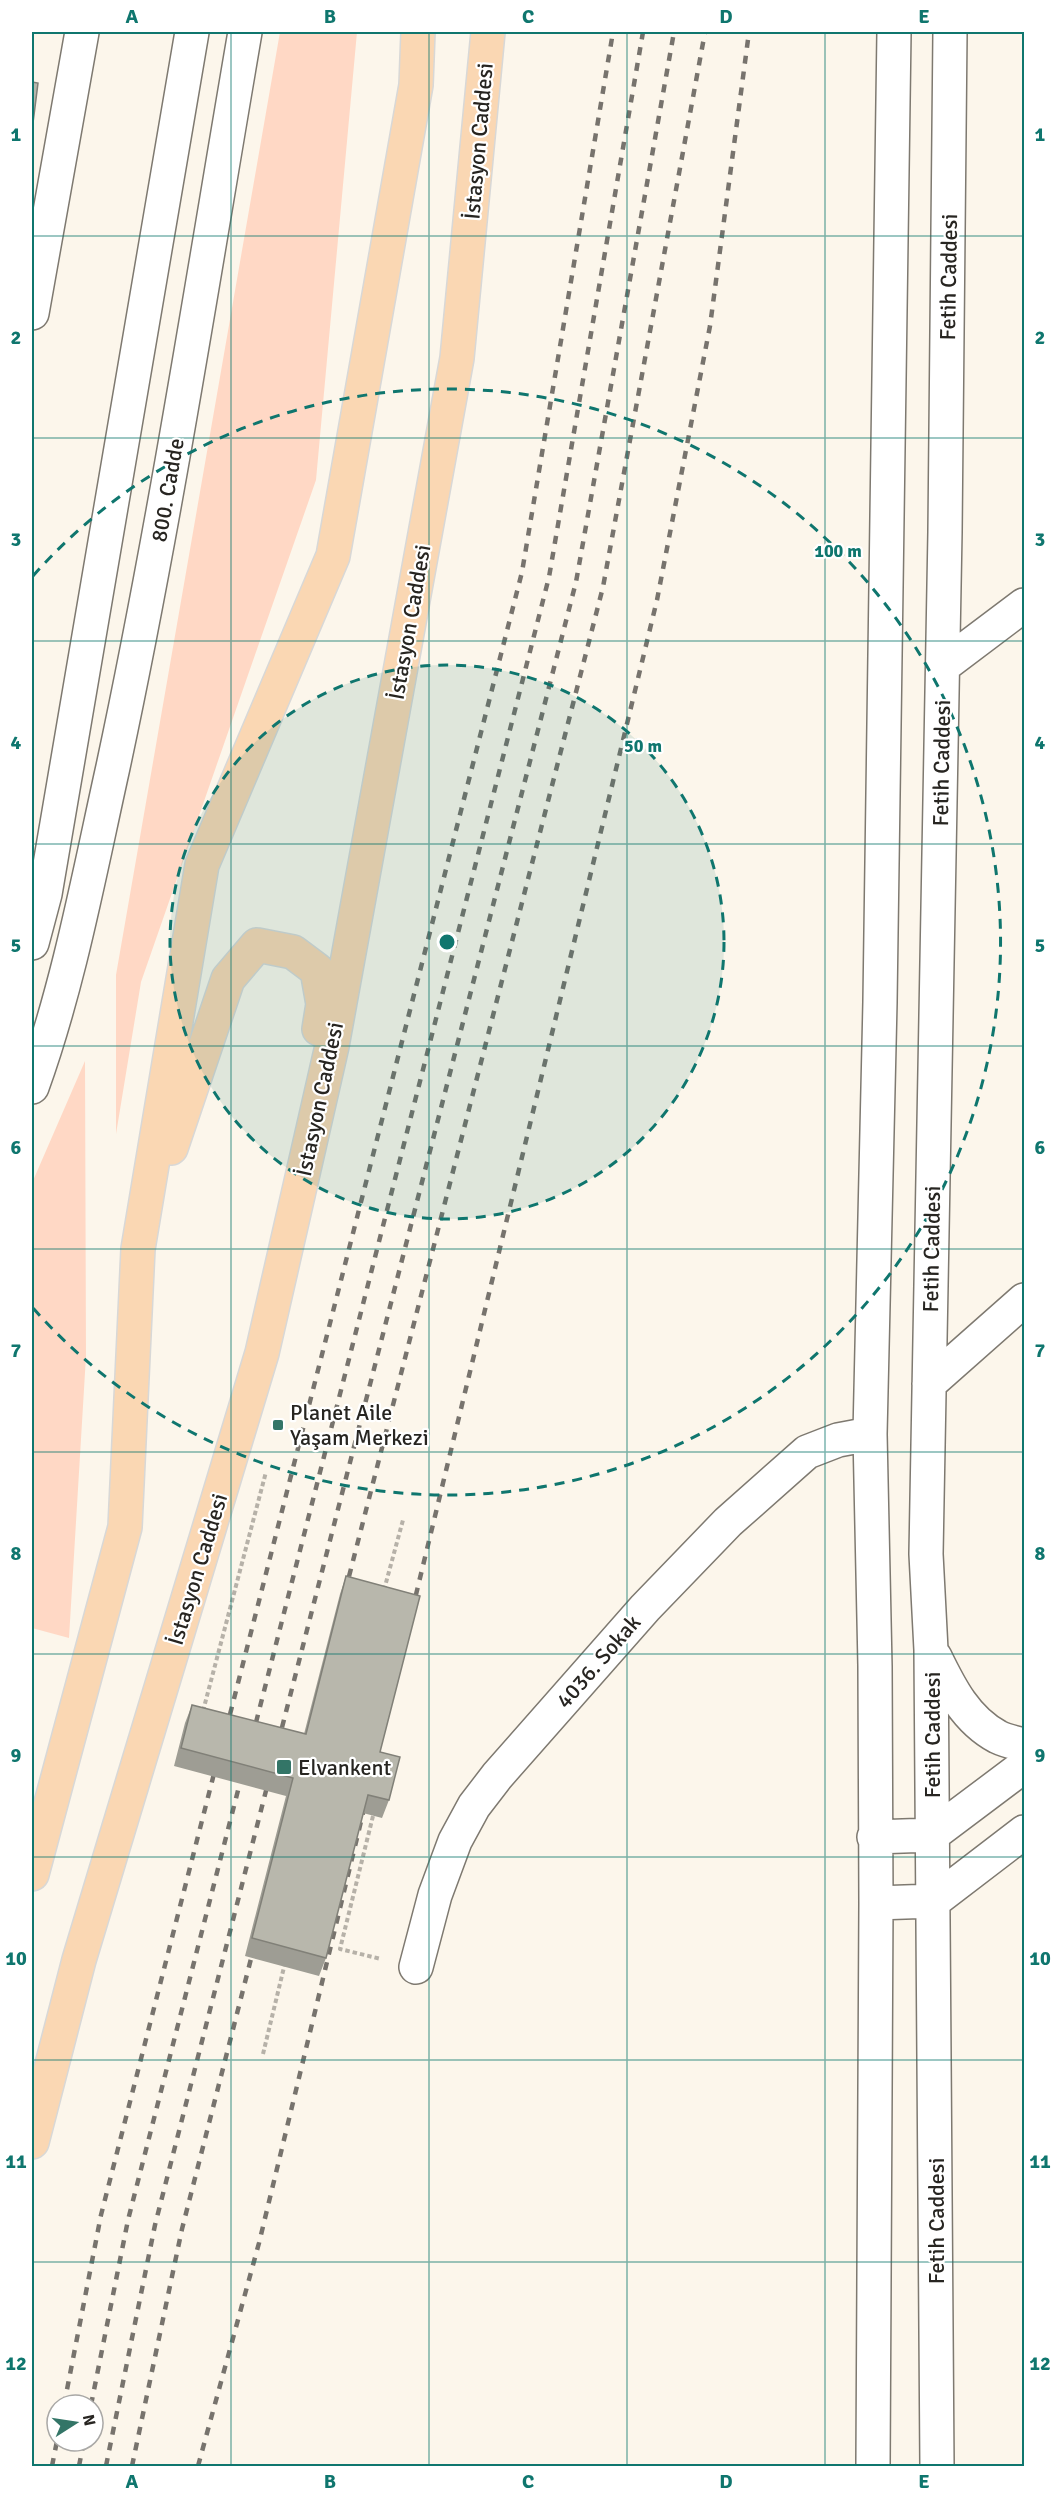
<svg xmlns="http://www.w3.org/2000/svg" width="1056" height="2498" font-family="Signika,sans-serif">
	<rect width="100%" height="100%" fill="#fcf6eb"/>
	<path fill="#ffd8c5" d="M 280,32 L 357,32 L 316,480 L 141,982 L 116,1134 L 116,975 Z
		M 85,1061 L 86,1356 L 69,1638 L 32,1628 L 32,1183 Z"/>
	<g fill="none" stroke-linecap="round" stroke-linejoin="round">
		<defs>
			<path id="minor" d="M 32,313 L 82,32
				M 943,666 L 1024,605
				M 929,1384 L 1024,1300
				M 935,1657 C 950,1688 966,1720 998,1737 C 1006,1741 1016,1743 1024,1745
				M 874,1837 L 932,1835 L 1024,1766
				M 876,1903 L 934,1901 L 1024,1832
				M 416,1967 L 435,1895 L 455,1841 L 474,1806 L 497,1776 L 645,1608 L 728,1522 L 807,1452 L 838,1440 L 870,1434
				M 873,2466 L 876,1903 L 875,1666 L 870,1434 L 880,1002 L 894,32
				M 937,2466 L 931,1650 L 926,1554 L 945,532 L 950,32"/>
			<path id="tertiary" d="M 32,943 L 45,894 L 192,32
				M 32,1087 C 69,984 89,875 113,767 C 165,524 203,277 245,32"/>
			<path id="primary" d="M 171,1148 L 228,979 L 257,945 L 293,952 L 317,970 L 323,1004 L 319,1029
				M 32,1874 L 125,1527 L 138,1249 L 202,865 L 333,556 L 416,85 L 418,32
				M 32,2142 L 79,1960 L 262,1353 L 332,1046 L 457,358 L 488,32"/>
		</defs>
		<use href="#minor" stroke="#7e7970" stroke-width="36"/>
		<use href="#tertiary" stroke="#7e7970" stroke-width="36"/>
		<use href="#primary" stroke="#d8d8d7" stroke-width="36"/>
		<path stroke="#b6b1a8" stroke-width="4" stroke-dasharray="4.5 3" stroke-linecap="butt" d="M 384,1590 L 403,1520
			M 203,1711 L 266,1472
			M 373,1816 L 340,1949 L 381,1959
			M 263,2054 L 285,1963"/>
		<use href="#minor" stroke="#fff" stroke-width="33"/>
		<use href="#tertiary" stroke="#fff" stroke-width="33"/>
		<use href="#primary" stroke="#fad7b3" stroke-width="33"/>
		<path stroke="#77736d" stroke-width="4.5" stroke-dasharray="8 8" stroke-linecap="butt" d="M 345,1592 L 603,587 L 705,32
			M 412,1611 L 657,600 L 710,326 L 749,32
			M 226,1730 L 522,572 L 613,32
			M 252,1738 L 549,577 L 643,32
			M 278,1743 L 576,582 L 674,32
			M 64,2405 L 101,2215 L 217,1762
			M 91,2405 L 128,2220 L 244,1767
			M 52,2466 L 57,2441
			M 79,2466 L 84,2441
			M 106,2466 L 155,2225 L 270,1775
			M 132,2466 L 182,2229 L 255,1943
			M 198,2466 L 259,2243 L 364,1809"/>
	</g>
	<path fill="#9e9d94" d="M 346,1576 L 380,1752 L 389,1800 L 382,1818 L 363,1813 L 326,1958 L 319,1976 L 245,1956 L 286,1796 L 174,1766 L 185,1723 L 192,1705 L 304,1734 L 340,1594 Z"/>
	<path fill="#b8b7ac" stroke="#818078" stroke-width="1.5" d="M 32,82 L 38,83 L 32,131 Z
		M 346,1576 L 420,1596 L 380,1752 L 400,1757 L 389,1800 L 368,1795 L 326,1958 L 252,1938 L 293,1778 L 181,1748 L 192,1705 L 306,1734 Z"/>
	<path fill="none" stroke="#0f766e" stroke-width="1.5" stroke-opacity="0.55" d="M 231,32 L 231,2466M 429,32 L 429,2466M 627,32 L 627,2466M 825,32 L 825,2466M 32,236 L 1024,236M 32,438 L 1024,438M 32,641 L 1024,641M 32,844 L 1024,844M 32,1046 L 1024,1046M 32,1249 L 1024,1249M 32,1452 L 1024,1452M 32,1654 L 1024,1654M 32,1857 L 1024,1857M 32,2060 L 1024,2060M 32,2262 L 1024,2262"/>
	<circle cx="447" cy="942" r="277" fill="#0f766e" fill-opacity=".12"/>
	<g fill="none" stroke="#0f766e" stroke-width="3" stroke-dasharray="10 8">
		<circle cx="447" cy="942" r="277"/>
		<path d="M33 576A553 553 0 1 1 33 1308"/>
	</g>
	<g fill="#337567" stroke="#fff" stroke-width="2">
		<rect x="272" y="1419" width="12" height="12" rx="3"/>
		<rect x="276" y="1759" width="16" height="16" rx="3"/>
	</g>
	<g text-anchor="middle" stroke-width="4.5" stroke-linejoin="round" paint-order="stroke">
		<g font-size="22" fill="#272521" stroke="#fff">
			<text transform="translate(478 141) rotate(-85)" y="8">İstasyon Caddesi</text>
			<text transform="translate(948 277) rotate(-89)" y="8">Fetih Caddesi</text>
			<text transform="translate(167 490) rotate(-80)" y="8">800. Cadde</text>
			<text transform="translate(409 622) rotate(-80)" y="8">İstasyon Caddesi</text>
			<text transform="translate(941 763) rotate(-89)" y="8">Fetih Caddesi</text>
			<text transform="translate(319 1099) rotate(-78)" y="8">İstasyon Caddesi</text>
			<text transform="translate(931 1249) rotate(-89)" y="8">Fetih Caddesi</text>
			<text transform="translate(197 1569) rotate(-73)" y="8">İstasyon Caddesi</text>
			<text transform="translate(598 1661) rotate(-49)" y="8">4036. Sokak</text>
			<text transform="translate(932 1735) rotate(-90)" y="8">Fetih Caddesi</text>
			<text transform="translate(936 2221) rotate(-90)" y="8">Fetih Caddesi</text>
		</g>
		<g font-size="22" fill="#272521" stroke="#fff" text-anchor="start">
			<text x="290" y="1420">Planet Aile<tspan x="290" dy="25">Yaşam Merkezi</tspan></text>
			<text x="298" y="1775">Elvankent</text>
		</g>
	</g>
	<circle cx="447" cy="942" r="9" fill="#0f766e" stroke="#fff" stroke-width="3"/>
	<g font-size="18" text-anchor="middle" font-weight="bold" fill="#0f766e" stroke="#fff" stroke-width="4.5" stroke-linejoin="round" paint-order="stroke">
		<text x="838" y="557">100 m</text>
		<text x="643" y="752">50 m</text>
	</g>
	<rect width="1056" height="2498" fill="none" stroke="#ffffff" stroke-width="66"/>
	<g transform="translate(75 2423) rotate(78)"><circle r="28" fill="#ffffff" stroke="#a9a8a6" stroke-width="1.5"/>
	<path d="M0-4.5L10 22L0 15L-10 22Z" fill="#337567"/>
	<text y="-9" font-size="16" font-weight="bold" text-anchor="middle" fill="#272521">N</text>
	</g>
	<rect x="33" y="33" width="990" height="2432" fill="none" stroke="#0f766e" stroke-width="2"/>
	<g font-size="20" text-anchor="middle" font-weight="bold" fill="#0f766e">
		<text x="132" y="23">A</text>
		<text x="330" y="23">B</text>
		<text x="528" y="23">C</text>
		<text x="726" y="23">D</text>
		<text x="924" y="23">E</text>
		<text x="16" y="141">1</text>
		<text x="1040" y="141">1</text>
		<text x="16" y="344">2</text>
		<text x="1040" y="344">2</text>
		<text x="16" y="546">3</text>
		<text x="1040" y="546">3</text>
		<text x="16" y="749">4</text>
		<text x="1040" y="749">4</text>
		<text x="16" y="952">5</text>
		<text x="1040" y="952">5</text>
		<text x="16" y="1154">6</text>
		<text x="1040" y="1154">6</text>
		<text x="16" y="1357">7</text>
		<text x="1040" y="1357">7</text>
		<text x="16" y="1560">8</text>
		<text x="1040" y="1560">8</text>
		<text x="16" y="1762">9</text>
		<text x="1040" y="1762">9</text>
		<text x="16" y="1965">10</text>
		<text x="1040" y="1965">10</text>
		<text x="16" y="2168">11</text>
		<text x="1040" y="2168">11</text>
		<text x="16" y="2370">12</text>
		<text x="1040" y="2370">12</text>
		<text x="132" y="2488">A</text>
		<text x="330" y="2488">B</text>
		<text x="528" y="2488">C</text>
		<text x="726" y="2488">D</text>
		<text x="924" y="2488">E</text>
	</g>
</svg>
